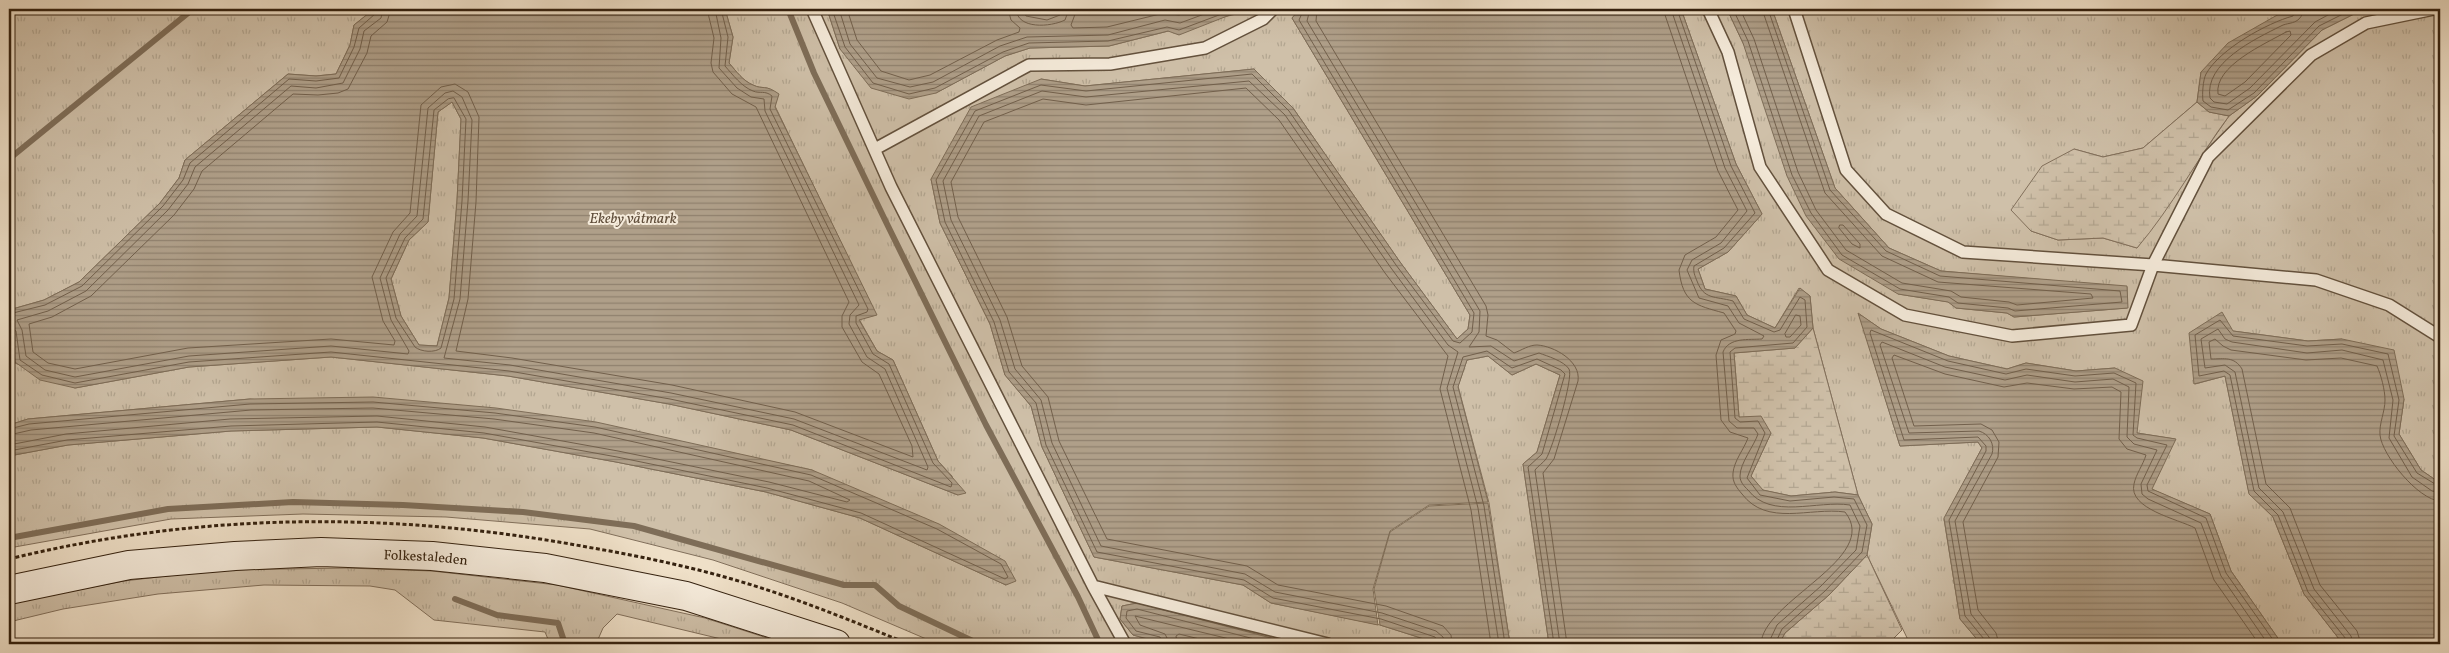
<svg xmlns="http://www.w3.org/2000/svg" width="2449" height="653" font-family="Vollkorn,serif">
	<defs>
		<pattern id="grass-tufts" width="24" height="20" patternUnits="userSpaceOnUse" patternTransform="scale(1.25)"><rect width="24" height="20" fill="#cfc0a9"/><path d="M3 7l-1-3M5 7V3M7 7l1-3M15 17l-1-3M17 17v-4M19 17l1-3" fill="none" stroke="#b2a590"/></pattern>
		<pattern id="wetland-marsh" width="20" height="14" patternUnits="userSpaceOnUse" patternTransform="scale(1.25)"><rect width="20" height="14" fill="#cfc0a9"/><path d="M1 5h8M5 5V1M11 12h8M15 12V8" fill="none" stroke="#b2a590"/></pattern>
		<pattern id="water-rules" width="6" height="5" patternUnits="userSpaceOnUse" patternTransform="scale(1.25)"><rect width="6" height="5" fill="#af9f89"/><path d="M0 2.5h6" fill="none" stroke="#8f816e"/></pattern>
	</defs>
	<rect width="100%" height="100%" fill="#efe0c8"/>
	<filter id="stains"><feTurbulence type="fractalNoise" baseFrequency=".004" numOctaves="4"/><feColorMatrix values="0 0 0 0 .2 0 0 0 0 .09 0 0 0 0 .02 0 0 0 .5 -.17"/></filter>
	<radialGradient id="worn" r=".72"><stop offset=".6" stop-color="#630" stop-opacity="0"/><stop offset="1" stop-color="#630" stop-opacity=".3"/></radialGradient>
	<path fill="url(#grass-tufts)" stroke="#82705c" d="M 9,9 L 374,9 L 354,25 L 350,45 L 336,74 L 316,76 L 288,74 L 185,160 L 179,178 L 160,203 L 79,282 L 44,300 L 9,310 Z
		M 725,9 L 827,9 L 840,49 L 936,93 L 1005,56 L 1030,48 L 1109,46 L 1236,14 L 1245,9 L 1300,9 L 1292,18 L 1470,315 L 1468,329 L 1457,339 L 1400,262 L 1293,108 L 1254,69 L 1085,86 L 1041,79 L 931,179 L 940,223 L 990,324 L 1005,375 L 1031,406 L 1042,447 L 1094,557 L 1243,585 L 1271,603 L 1380,625 L 1440,644 L 1294,644 L 1137,603 L 1122,606 L 1120,619 L 1133,635 L 1166,644 L 938,644 L 842,603 L 713,560 L 590,529 L 446,517 L 303,514 L 171,519 L 9,548 L 9,456 L 68,445 L 231,431 L 377,427 L 483,438 L 616,462 L 766,492 L 860,518 L 1006,585 L 812,470 L 706,448 L 250,399 L 28,419 L 9,425 L 9,315 L 15,363 L 75,388 L 189,367 L 331,357 L 508,376 L 669,404 L 791,430 L 958,495 L 952,476 L 938,461 L 893,360 L 877,351 L 859,319 L 876,315 L 775,106 L 778,94 C 765,84 763,90 753,85 C 743,81 736,71 729,63 L 733,37 Z
		M 1681,9 L 1727,9 L 1743,43 L 1898,294 L 1949,302 L 1956,308 L 2007,313 L 2014,317 L 2127,308 L 2127,287 L 1941,271 L 1889,248 L 1835,188 L 1772,9 L 2301,9 L 2279,14 L 2201,72 L 2197,102 L 2143,148 L 2103,157 L 2074,149 L 2031,231 L 2058,240 L 2103,238 L 2137,248 L 2229,116 L 2257,96 L 2322,30 L 2364,9 L 2440,9 L 2440,483 L 2421,470 L 2399,434 L 2404,399 L 2342,339 L 2308,341 L 2233,331 L 2195,384 L 2225,376 L 2249,493 L 2273,517 L 2304,594 L 2343,644 L 2282,644 L 2231,571 L 2210,514 L 2151,489 L 2175,439 L 2137,433 L 2115,368 L 2076,371 L 2026,363 L 2007,369 L 1949,356 L 1881,329 L 1859,314 L 1900,446 L 1978,442 L 1982,448 L 1944,519 L 1960,619 L 1981,644 L 1910,644 L 1867,555 L 1872,524 L 1858,495 L 1813,328 L 1810,296 L 1799,288 L 1775,328 L 1747,315 L 1736,296 L 1705,289 L 1698,269 L 1728,252 L 1762,214 L 1736,164 Z
		M 452,102 L 461,119 L 457,201 L 449,298 L 437,346 L 419,345 L 401,316 L 391,279 L 409,240 L 428,222 L 438,112 Z
		M 1488,356 L 1512,375 L 1536,364 L 1560,375 L 1537,452 L 1523,464 L 1549,644 L 1510,644 L 1489,503 L 1458,386 L 1467,360 Z
		M 347,568 L 432,571 L 557,585 L 705,618 L 786,644 L 742,644 L 617,614 L 603,628 L 596,644 L 550,644 L 545,632 L 434,620 L 395,590 L 370,586 L 264,585 L 158,594 L 63,609 L 9,622 L 9,603 L 124,581 L 218,570 Z"/>
	<path fill="url(#wetland-marsh)" stroke="#82705c" d="M 2197,102 L 2209,112 L 2229,116 C 2197,159 2172,207 2137,248 L 2103,238 L 2058,240 L 2031,231 L 2011,210 L 2042,166 L 2074,149 L 2103,157 L 2143,148 Z
		M 1813,328 L 1858,495 L 1835,492 L 1791,496 L 1762,490 L 1751,476 L 1771,433 L 1739,417 L 1734,353 L 1795,348 Z
		M 1867,555 L 1902,630 L 1888,644 L 1779,644 L 1785,633 L 1829,595 Z"/>
	<path fill="url(#water-rules)" stroke="#7e6d58" fill-rule="evenodd" d="M 374,9 L 725,9 L 733,37 L 729,63 C 736,71 743,81 753,85 C 763,90 765,84 779,94 L 775,107 L 877,315 L 859,320 L 877,351 L 893,360 L 938,461 L 966,493 L 958,495 L 791,430 L 669,404 L 508,376 L 331,357 L 189,367 L 75,388 L 40,380 L 15,362 L 9,310 L 44,300 L 79,282 L 160,203 L 179,178 L 185,160 L 288,74 L 316,76 L 336,74 L 350,45 L 354,25 ZM 452,102 L 461,119 L 457,201 L 449,298 L 437,346 L 419,345 L 401,316 L 391,279 L 409,240 L 428,222 L 438,112 Z
		M 827,9 L 1015,9 L 1047,15 L 1064,9 L 1245,9 L 1179,35 L 1168,31 L 1109,46 L 1030,48 L 1005,56 L 936,93 L 909,99 L 871,88 L 840,49 Z
		M 1300,9 L 1681,9 L 1736,164 L 1762,214 L 1728,252 L 1698,269 L 1705,289 L 1736,296 L 1747,315 L 1775,328 L 1800,288 L 1810,296 L 1813,328 L 1795,348 L 1734,353 L 1739,417 L 1761,416 L 1771,433 L 1751,476 L 1763,490 L 1791,496 L 1835,492 L 1858,495 L 1872,524 L 1867,555 L 1829,595 L 1785,633 L 1779,644 L 1549,644 L 1523,464 L 1537,452 L 1560,375 L 1536,364 L 1512,375 L 1488,356 L 1467,360 L 1458,387 L 1488,502 L 1429,505 L 1390,531 L 1373,589 L 1378,625 L 1271,603 L 1243,585 L 1094,557 L 1042,447 L 1031,406 L 1005,375 L 990,324 L 940,223 L 931,179 L 971,107 L 1041,79 L 1085,86 L 1254,69 L 1293,108 L 1400,262 L 1457,339 L 1468,329 L 1470,315 L 1292,18 Z
		M 1727,9 L 1772,9 L 1835,188 L 1889,248 L 1941,271 L 2127,286 L 2128,308 L 2014,317 L 2007,313 L 1956,308 L 1948,302 L 1898,294 L 1839,259 L 1806,216 L 1787,176 L 1743,43 Z
		M 2301,9 L 2364,9 L 2322,30 L 2257,96 L 2229,116 L 2209,112 L 2197,102 L 2201,72 L 2228,43 L 2279,14 Z
		M 2222,312 L 2233,331 L 2308,341 L 2342,339 L 2394,350 L 2404,399 L 2399,434 L 2421,470 L 2440,483 L 2440,644 L 2343,644 L 2304,594 L 2273,517 L 2249,494 L 2225,376 L 2194,384 L 2189,333 Z
		M 1858,313 L 1881,329 L 1949,356 L 2007,369 L 2026,363 L 2076,371 L 2115,368 L 2143,381 L 2137,433 L 2176,439 L 2152,489 L 2210,514 L 2231,571 L 2282,644 L 1981,644 L 1960,619 L 1944,518 L 1982,448 L 1978,442 L 1900,446 Z
		M 373,397 L 496,408 L 596,422 L 812,470 L 939,524 L 1005,561 L 1016,581 L 1006,585 L 860,518 L 766,492 L 616,462 L 483,438 L 377,427 L 231,431 L 68,445 L 9,456 L 9,425 L 28,419 L 250,399 Z
		M 1488,503 L 1510,644 L 1440,644 L 1380,625 L 1374,589 L 1390,532 L 1429,506 Z
		M 1137,603 L 1294,644 L 1166,644 L 1133,635 L 1120,619 L 1122,606 Z"/>
	<g fill="none" stroke-linecap="round" stroke-linejoin="round">
		<path stroke="#72604c" stroke-width="1" d="M 383,9 L 381,18 L 364,31 L 360,49 L 343,83 L 316,88 L 291,86 L 195,167 L 188,184 L 168,210 L 86,291 L 48,311 L 17,320 L 22,330 L 26,356 L 45,370 L 75,377 L 189,356 L 331,346 L 408,354 L 409,351 L 391,320 L 380,278 L 400,234 L 417,216 L 428,108 L 445,93 L 453,91 L 462,97 L 472,120 L 468,201 L 460,299 L 444,358 L 510,365 L 671,393 L 794,419 L 927,470 L 928,467 L 885,369 L 867,357 L 849,324 L 850,315 L 859,305 L 765,111 L 764,99 L 751,97 L 737,88 L 719,68 L 721,38 L 715,9
			M 391,9 L 387,22 L 371,36 L 367,53 L 348,89 L 338,93 L 318,95 L 293,94 L 202,171 L 194,189 L 174,215 L 91,296 L 52,317 L 29,324 L 33,352 L 48,363 L 75,369 L 188,348 L 331,339 L 394,345 L 395,341 L 383,321 L 372,277 L 393,232 L 410,213 L 421,105 L 441,87 L 455,84 L 468,92 L 479,117 L 476,202 L 468,299 L 456,351 L 512,358 L 672,385 L 795,412 L 913,457 L 912,446 L 879,374 L 862,362 L 842,327 L 842,316 L 849,302 L 756,107 L 732,94 L 713,72 L 711,63 L 714,38 L 707,9
			M 832,9 L 845,47 L 873,83 L 909,94 L 935,88 L 1003,52 L 1029,43 L 1108,41 L 1167,27 L 1179,30 L 1235,9
			M 839,9 L 850,44 L 877,78 L 910,87 L 933,82 L 1000,46 L 1027,37 L 1108,35 L 1165,20 L 1180,23 L 1218,9
			M 847,9 L 857,40 L 881,71 L 909,80 L 930,75 L 997,40 L 1019,32 L 1020,28 L 1011,20 L 1008,9
			M 1016,9 C 1017,30 1051,27 1065,20 L 1069,9
			M 1022,9 L 1026,16 L 1047,20 L 1060,15 L 1063,9
			M 1077,9 L 1071,25 L 1073,28 L 1107,27 L 1164,13 L 1179,15 L 1197,9
			M 1304,9 L 1299,20 L 1474,313 L 1472,332 L 1460,343 L 1453,341 L 1396,265 L 1289,111 L 1252,74 L 1086,91 L 1041,85 L 975,111 L 936,180 L 945,222 L 994,322 L 1009,372 L 1036,403 L 1046,445 L 1097,552 L 1244,580 L 1273,598 L 1381,619 L 1435,637 L 1439,644
			M 1310,9 L 1307,21 L 1480,311 L 1479,332 L 1469,347 L 1491,346 L 1514,361 L 1539,353 C 1547,356 1564,361 1569,369 C 1574,377 1552,450 1546,459 C 1543,463 1538,466 1535,470 L 1560,644
			M 1317,9 L 1316,21 L 1486,306 L 1488,315 L 1486,336 L 1497,340 L 1514,353 C 1522,350 1529,345 1537,345 C 1554,346 1581,361 1578,381 L 1554,459 L 1543,473 L 1567,644
			M 1663,9 L 1718,171 L 1738,210 L 1716,237 L 1685,255 L 1679,270 C 1683,303 1695,305 1724,313 L 1736,331 L 1735,334 L 1721,340 L 1716,355 L 1721,420 L 1730,432 L 1748,438 C 1744,449 1734,461 1733,473 C 1732,482 1737,488 1742,494 C 1767,527 1810,507 1845,512 C 1882,558 1762,601 1761,644
			M 1671,9 L 1725,168 L 1747,211 L 1721,243 L 1692,260 L 1687,270 L 1699,298 L 1728,306 L 1739,323 L 1764,336 L 1762,339 C 1749,340 1729,337 1723,352 L 1729,421 L 1737,428 L 1754,428 L 1758,434 C 1754,446 1740,463 1740,476 C 1740,482 1744,486 1748,490 C 1771,520 1817,500 1850,505 L 1860,526 L 1856,550 L 1821,586 L 1777,625 L 1768,644
			M 1677,9 L 1731,166 L 1755,213 L 1724,248 L 1694,266 C 1693,272 1695,276 1697,281 C 1704,300 1715,296 1733,301 L 1744,319 L 1774,332 L 1780,330 L 1800,297 L 1805,300 L 1807,327 L 1793,343 L 1735,348 L 1730,352 L 1735,418 L 1740,422 L 1758,421 L 1765,433 L 1747,478 L 1760,495 L 1790,501 L 1834,497 L 1854,499 L 1867,525 L 1862,552 L 1825,591 L 1782,629 L 1775,644
			M 1733,9 L 1748,41 L 1792,175 L 1811,213 L 1842,255 L 1900,289 L 1949,297 L 1958,303 L 2008,308 L 2015,311 L 2122,302 L 2120,291 L 1940,276 L 1886,251 L 1830,190 L 1768,9
			M 1740,9 L 1754,39 L 1798,172 L 1816,210 L 1846,250 L 1902,283 L 1951,291 L 1961,297 L 2009,302 L 2017,305 L 2093,298 L 2091,294 L 1938,282 L 1882,256 L 1825,193 L 1762,9
			M 2296,9 L 2293,16 C 2267,23 2220,49 2206,74 C 2203,80 2202,94 2203,101 L 2211,107 L 2228,110 L 2254,93 L 2319,26 L 2353,9
			M 2303,9 C 2303,13 2302,16 2299,19 C 2294,24 2286,23 2281,26 C 2255,39 2204,63 2210,98 L 2214,102 L 2227,104 L 2250,88 L 2315,22 L 2339,9
			M 2286,32 L 2290,31 L 2291,35 L 2245,82 L 2225,96 L 2218,94 C 2214,66 2265,44 2286,32 Z
			M 454,98 L 466,119 L 462,201 L 454,299 L 441,348 C 435,353 421,352 415,347 L 396,318 L 386,278 L 405,238 L 423,219 L 434,110 L 448,99 Z
			M 1840,225 L 1843,225 L 1860,244 L 1860,248 L 1852,244 L 1839,228 Z
			M 9,314 L 45,305 L 82,286 L 163,206 L 183,180 L 190,163 L 289,79 L 316,81 L 339,78 L 354,47 L 359,28 L 375,14 L 377,9
			M 1796,315 L 1800,316 L 1801,325 L 1790,337 L 1786,337 L 1785,334 Z
			M 9,327 L 16,331 L 20,360 L 42,375 L 75,383 L 189,362 L 331,352 L 509,371 L 670,399 L 793,425 L 951,487 L 952,483 L 933,463 L 889,364 L 873,354 L 856,323 L 856,316 L 867,312 L 868,309 L 770,109 L 772,96 C 765,90 760,94 753,91 C 742,87 732,74 725,66 L 728,37 L 721,9
			M 9,429 L 29,424 L 250,404 L 373,402 L 495,413 L 595,427 L 811,475 L 937,529 L 1001,564 L 1008,577 L 1005,579 L 861,513 L 767,488 L 617,457 L 484,433 L 377,422 L 231,426 L 67,440 L 9,451
			M 9,435 L 31,430 L 251,410 L 373,408 L 494,419 L 594,433 L 809,481 L 850,500 L 847,502 L 769,482 L 618,451 L 485,427 L 377,416 L 230,419 L 66,434 L 9,445
			M 1163,644 L 1160,637 L 1136,631 L 1126,618 L 1127,611 L 1137,609 L 1274,644
			M 1170,644 L 1165,634 L 1140,625 L 1135,616 L 1250,644
			M 1177,644 L 1176,636 L 1179,634 L 1220,644
			M 1445,644 L 1443,637 L 1436,631 L 1382,613 L 1275,592 L 1245,574 L 1101,546 L 1052,443 L 1041,400 L 1015,369 L 1000,320 L 951,220 L 943,181 L 979,116 L 1042,91 L 1086,97 L 1249,81 L 1285,115 L 1391,268 L 1448,345 L 1458,352 L 1447,388 L 1478,508 L 1499,644
			M 1452,644 L 1451,635 L 1443,626 L 1386,606 L 1278,585 L 1247,566 L 1107,539 L 1059,441 L 1048,397 L 1022,366 L 1007,317 L 958,217 L 951,182 L 984,122 L 1043,99 L 1086,105 L 1246,88 L 1279,120 L 1385,273 L 1448,356 L 1440,389 L 1471,510 L 1491,644
			M 1505,644 L 1484,506 L 1453,387 L 1463,357 L 1487,351 L 1512,368 L 1537,359 L 1561,370 L 1565,374 L 1542,454 L 1528,467 L 1554,644
			M 1985,644 L 1984,639 L 1965,616 L 1949,520 L 1986,451 L 1986,446 L 1978,437 L 1904,440 L 1870,333 L 1871,330 L 1948,361 L 2006,374 L 2026,369 L 2075,376 L 2114,373 L 2136,383 L 2133,435 L 2137,438 L 2167,445 L 2147,485 L 2148,491 L 2206,518 L 2226,573 L 2276,644
			M 1991,644 L 1989,637 L 1971,614 L 1955,521 L 1992,454 C 1995,444 1989,434 1979,431 L 1909,433 L 1880,345 L 1882,342 L 1945,367 L 2005,380 L 2027,375 L 2075,382 L 2113,379 L 2129,387 L 2127,437 L 2134,444 L 2157,450 L 2141,484 L 2142,494 L 2148,499 L 2201,523 L 2221,576 L 2268,644
			M 1999,644 L 1996,633 L 1978,610 L 1963,522 L 1998,457 L 1999,442 L 1992,430 L 1981,424 L 1914,426 L 1892,358 L 1894,355 L 1945,374 L 2004,387 L 2027,383 L 2074,389 L 2112,387 L 2121,392 L 2119,439 L 2127,449 L 2146,455 C 2143,465 2136,474 2134,484 C 2128,509 2178,519 2195,528 L 2214,580 L 2259,644
			M 2347,644 L 2346,639 L 2308,592 L 2278,515 L 2254,491 L 2230,375 L 2224,371 L 2199,376 L 2195,335 L 2220,320 L 2233,336 L 2307,346 L 2342,344 L 2388,354 L 2399,400 L 2394,436 L 2417,473 L 2440,487
			M 2353,644 L 2351,636 L 2314,589 L 2283,512 L 2259,488 L 2235,372 L 2225,365 L 2205,368 L 2201,339 L 2218,329 L 2225,339 L 2232,342 L 2307,353 L 2342,350 L 2383,360 L 2393,400 L 2389,438 L 2412,477 L 2432,491 L 2440,493
			M 2361,644 L 2357,631 L 2320,585 L 2290,508 L 2266,484 L 2242,369 C 2234,356 2224,359 2211,359 L 2209,342 L 2215,339 L 2223,346 L 2231,350 L 2306,360 L 2341,358 L 2377,366 C 2381,375 2385,390 2385,400 C 2385,412 2379,423 2380,435 C 2382,455 2418,500 2440,501"/>
		<path stroke="#7e6d58" stroke-width="6" d="M 788,9 L 814,73 L 886,222 L 986,425 L 1078,597 L 1100,644
			M 9,159 L 193,9
			M 9,538 L 168,509 L 293,502 L 403,505 L 523,512 L 634,526 L 844,585 L 875,585 L 899,606 L 979,644
			M 455,599 L 497,615 L 558,623 L 565,644"/>
		<defs>
			<path id="service" d="M 812,9 L 891,187 L 1093,586 L 1125,644
				M 1708,9 L 1728,52 L 1760,167 L 1828,270 L 1905,315 L 2012,336 L 2131,325 L 2153,265 L 2208,157 L 2311,55 L 2366,23 L 2434,9
				M 1794,9 L 1846,170 L 1886,214 L 1963,252 L 2153,265 L 2316,280 L 2389,305 L 2440,337
				M 875,149 L 1029,65 L 1110,64 L 1205,48 L 1263,19 L 1273,9
				M 1093,586 L 1328,644"/>
			<g id="secondary">
				<path id="s1" d="M 9,590 L 129,565 L 235,556 L 321,552 L 432,556 L 545,568 L 686,596 L 836,644"/>
			</g>
		</defs>
		<use href="#service" stroke="#63513d" stroke-width="14"/>
		<use href="#secondary" stroke="#34210f" stroke-width="30"/>
		<path stroke="#34210f" stroke-width="3" stroke-dasharray="4 2.5" stroke-linecap="butt" d="M 9,559 C 201,512 392,511 587,547 C 645,557 702,569 758,587 C 809,603 859,624 909,644"/>
		<use href="#service" stroke="#f5ebdb" stroke-width="11"/>
		<use href="#secondary" stroke="#f5ebdb" stroke-width="28"/>
	</g>
	<g text-anchor="middle" stroke-width="4" stroke-linejoin="round" paint-order="stroke">
		<g font-size="14" fill="#34210f" stroke="#f5ebdb">
			<text dy="5" stroke="none"><textPath href="#s1" startOffset="420">Folkestaleden</textPath></text>
		</g>
		<g font-size="15" font-style="italic" fill="#5f4d3a" stroke="#f5ebdb">
			<text x="633" y="223">Ekeby våtmark</text>
		</g>
	</g>
	<rect width="2449" height="653" fill="none" stroke="#efe0c8" stroke-width="30"/>
	<rect x="10" y="10" width="2429" height="633" fill="none" stroke="#34210f" stroke-width="2.5"/>
	<rect x="15" y="15" width="2419" height="623" fill="none" stroke="#34210f"/>
	<rect width="100%" height="100%" filter="url(#stains)"/>
	<rect width="100%" height="100%" fill="url(#worn)"/>
</svg>
